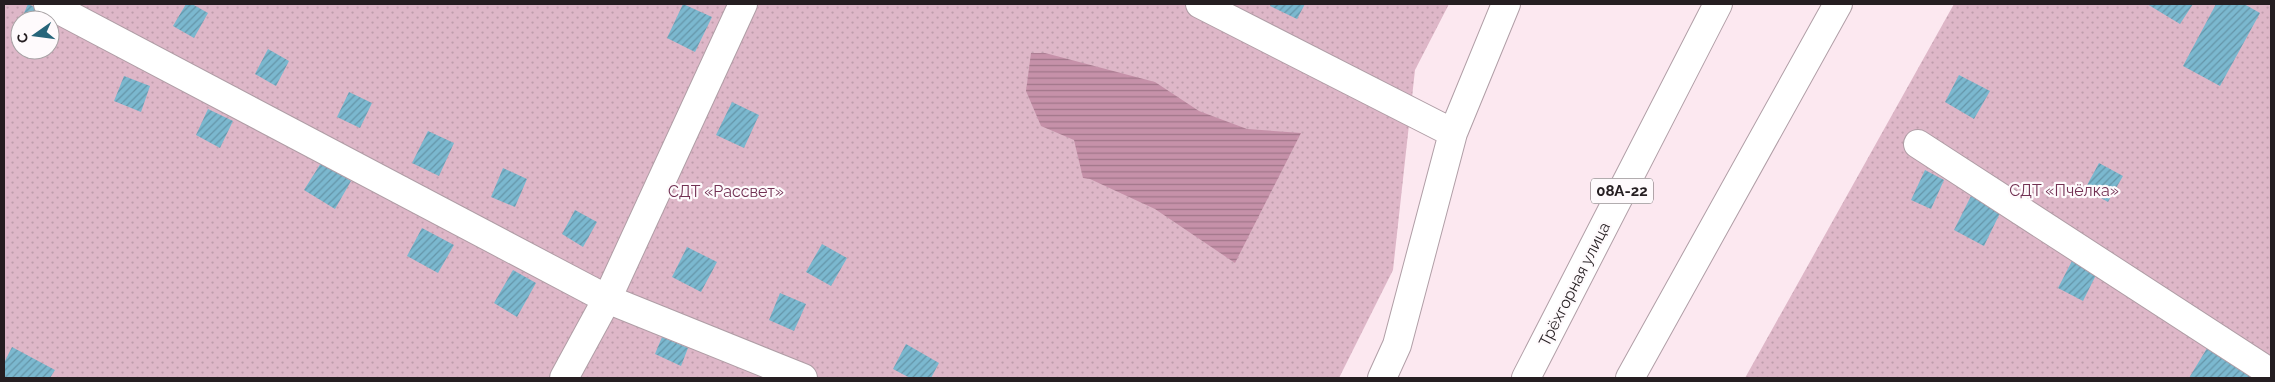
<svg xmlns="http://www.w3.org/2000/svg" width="2275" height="382" font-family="Raleway,sans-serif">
	<defs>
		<pattern id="grass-dots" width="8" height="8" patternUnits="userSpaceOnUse" patternTransform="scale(1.25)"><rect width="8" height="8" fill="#deb7c8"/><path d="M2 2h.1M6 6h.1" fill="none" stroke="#be9dac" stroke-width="1.8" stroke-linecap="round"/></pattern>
		<pattern id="water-rules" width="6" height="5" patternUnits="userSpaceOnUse" patternTransform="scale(1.25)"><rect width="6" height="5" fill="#c691a9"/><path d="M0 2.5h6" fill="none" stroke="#a17689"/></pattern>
		<pattern id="building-hatch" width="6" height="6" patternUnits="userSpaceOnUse" patternTransform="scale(1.25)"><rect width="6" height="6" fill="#7bb8cf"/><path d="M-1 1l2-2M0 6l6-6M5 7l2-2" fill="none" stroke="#6595a8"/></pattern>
	</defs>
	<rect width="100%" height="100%" fill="#fce8f0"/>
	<path fill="url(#grass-dots)" fill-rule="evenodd" d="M 4,4 L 1449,4 L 1415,70 L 1393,270 L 1339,378 L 4,378 ZM 20,20 L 50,20 L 50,50 L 20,50 Z
		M 1954,4 L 2271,4 L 2271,378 L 1745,378 Z"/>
	<path fill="url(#water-rules)" d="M 1031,53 L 1045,53 L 1155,82 L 1199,111 L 1247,129 L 1301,133 L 1235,263 L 1155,209 L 1090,179 L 1083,178 L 1074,140 L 1041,126 L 1026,91 Z"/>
	<path fill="url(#building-hatch)" d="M 28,4 L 58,18 L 50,34 L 50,20 L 21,20 Z
		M 186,4 L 192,4 L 208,13 L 194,38 L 173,26 Z
		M 683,4 L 712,17 L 695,52 L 667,38 Z
		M 1271,4 L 1305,4 L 1297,19 L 1270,6 Z
		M 2147,4 L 2193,4 L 2180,24 Z
		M 2216,4 L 2244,4 L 2260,13 L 2220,86 L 2183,66 Z
		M 268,49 L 289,61 L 276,86 L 255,74 Z
		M 1959,75 L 1990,91 L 1974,119 L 1945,102 Z
		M 124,76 L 150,86 L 141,112 L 114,101 Z
		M 349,92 L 372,103 L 360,128 L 337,117 Z
		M 732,102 L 759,115 L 744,148 L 716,135 Z
		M 208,109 L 233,121 L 220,148 L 196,135 Z
		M 428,131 L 454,143 L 439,176 L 412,163 Z
		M 321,163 L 351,181 L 335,209 L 304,190 Z
		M 2099,163 L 2123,176 L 2108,202 L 2085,189 Z
		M 503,168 L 527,179 L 515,207 L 491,197 Z
		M 1925,170 L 1944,180 L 1931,209 L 1911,200 Z
		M 1971,196 L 2001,211 L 1984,246 L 1954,230 Z
		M 575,210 L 597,222 L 583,247 L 562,234 Z
		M 422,228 L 454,245 L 438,273 L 407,256 Z
		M 822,244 L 847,258 L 831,286 L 806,272 Z
		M 687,247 L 717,262 L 701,292 L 672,277 Z
		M 2074,257 L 2099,269 L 2083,301 L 2058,288 Z
		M 513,270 L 536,283 L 517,317 L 494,303 Z
		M 780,293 L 806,304 L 794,331 L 769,320 Z
		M 662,337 L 688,348 L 681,366 L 655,354 Z
		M 2212,340 L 2271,378 L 2189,378 Z
		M 906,344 L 939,363 L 931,378 L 910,378 L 893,369 Z
		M 12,347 L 55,370 L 50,378 L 4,378 L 4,363 Z"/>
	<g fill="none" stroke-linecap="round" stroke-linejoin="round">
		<defs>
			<path id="minor" d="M 48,4 L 607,299 L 803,378
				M 1200,4 L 1453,133
				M 1918,144 L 2271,373
				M 564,378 L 607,299 L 743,4
				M 1382,378 L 1397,345 L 1453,133 L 1506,4
				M 1630,378 L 1838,4"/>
			<path id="highway" d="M 1526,378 L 1718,4"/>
		</defs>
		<use href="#minor" stroke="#b09ea6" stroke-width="30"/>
		<use href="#highway" stroke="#b09ea6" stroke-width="30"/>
		<use href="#minor" stroke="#fff" stroke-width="28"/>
		<use href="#highway" stroke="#fff" stroke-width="28"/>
	</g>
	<g text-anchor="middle" stroke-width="4.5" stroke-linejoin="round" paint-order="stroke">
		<rect fill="#fefafc" stroke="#666063" stroke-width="1" x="1591" y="178.5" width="62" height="25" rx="4"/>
		<g font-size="15" font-weight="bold" fill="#251e21">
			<text x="1622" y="196">08А-22</text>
		</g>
		<g font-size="16" fill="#723153" stroke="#fefafc">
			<text x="2064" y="196">СДТ «Пчёлка»</text>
			<text x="726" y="197">СДТ «Рассвет»</text>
		</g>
		<g font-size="16" fill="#251e21" stroke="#fefafc">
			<text transform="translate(1574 284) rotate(-63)" y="6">Трёхгорная улица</text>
		</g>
	</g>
	<rect width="2275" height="382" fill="none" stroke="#251e21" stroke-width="10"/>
	<g transform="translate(35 35) rotate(256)"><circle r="24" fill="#fefafc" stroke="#a7a2a4"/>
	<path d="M0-4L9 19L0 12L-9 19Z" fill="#26657a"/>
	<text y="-8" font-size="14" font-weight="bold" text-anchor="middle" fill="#251e21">С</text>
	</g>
</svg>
